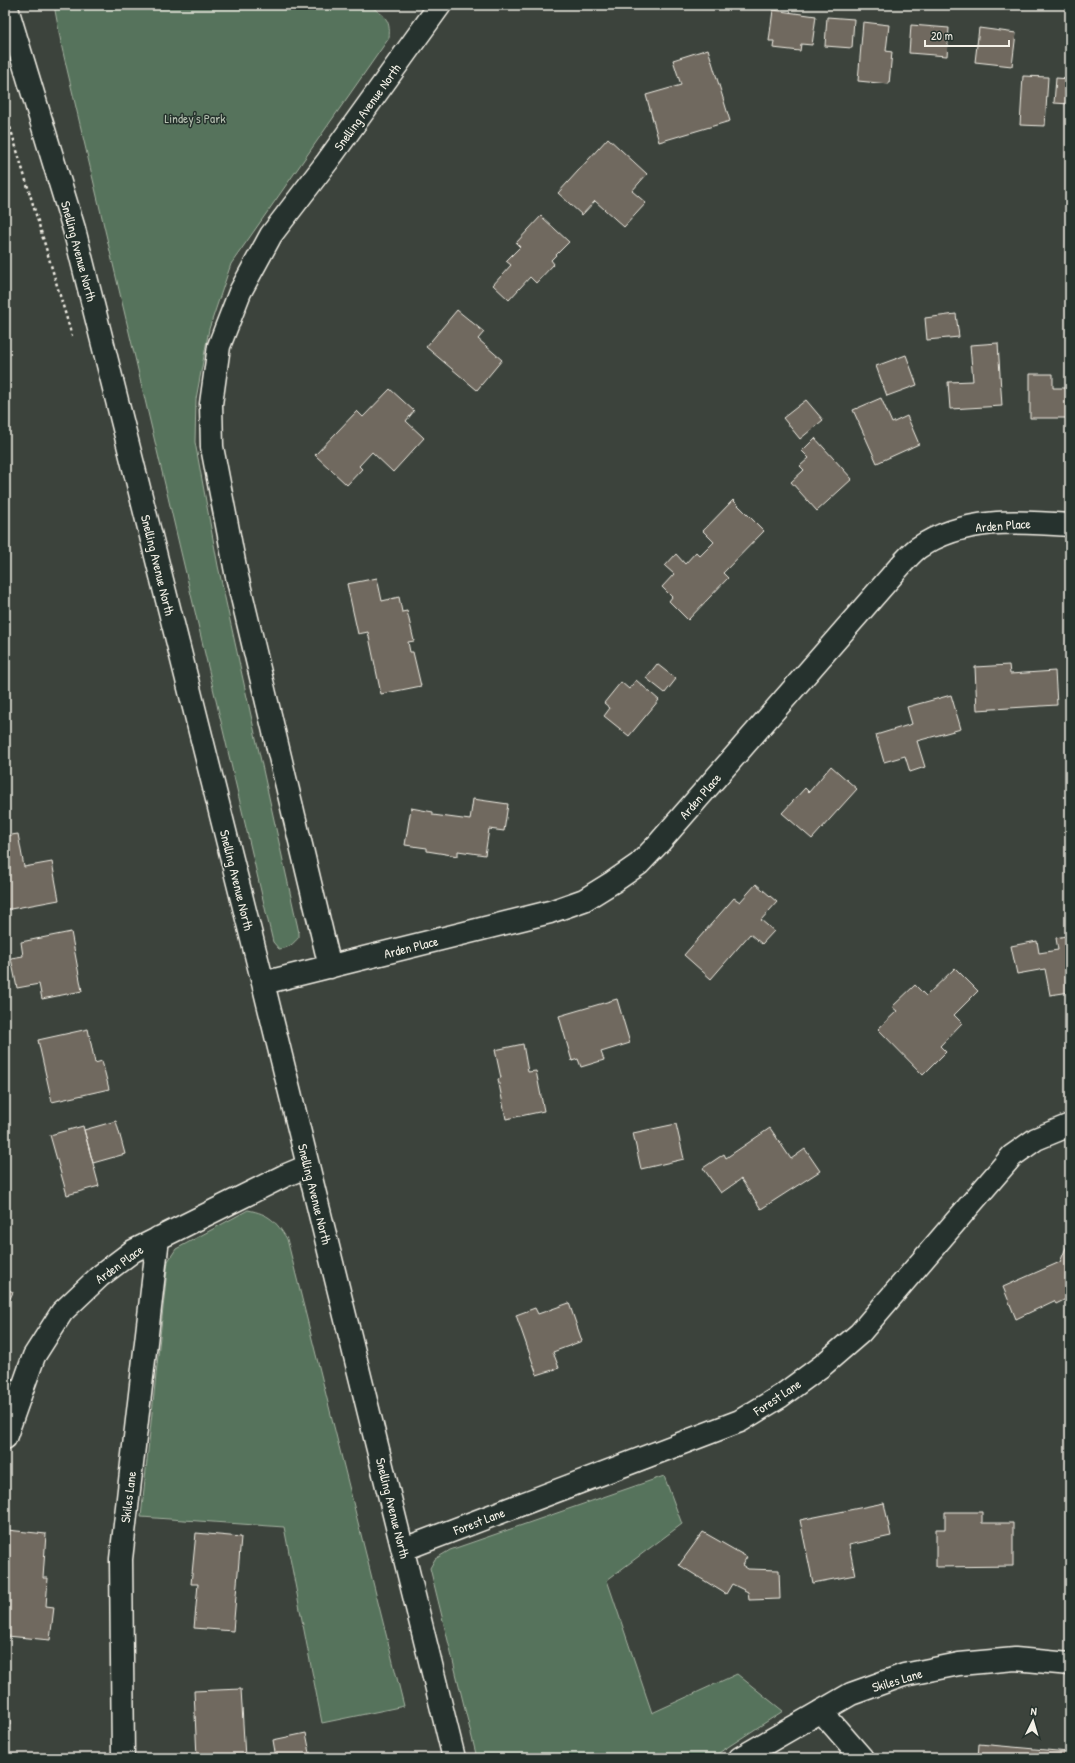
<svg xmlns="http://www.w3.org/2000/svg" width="1075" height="1763" font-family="'Patrick Hand',sans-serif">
	<rect width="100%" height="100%" fill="#3c433c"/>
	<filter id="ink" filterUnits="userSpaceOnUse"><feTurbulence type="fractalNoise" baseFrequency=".025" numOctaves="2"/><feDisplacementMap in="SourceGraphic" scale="8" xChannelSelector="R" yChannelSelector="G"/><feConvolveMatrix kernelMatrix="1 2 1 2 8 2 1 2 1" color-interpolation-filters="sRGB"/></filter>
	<g filter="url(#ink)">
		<path fill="#56735b" stroke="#a5b2a2" d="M 54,5 L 369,5 C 384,16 391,18 389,38 L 231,264 L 209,329 L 196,399 L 195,442 L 218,566 L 299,933 L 299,937 C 293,944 289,948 279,949 L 273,942 L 62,48 Z
			M 248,1210 C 269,1214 276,1221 287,1239 L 404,1706 L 322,1723 L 284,1527 L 141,1517 L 168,1261 L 176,1249 Z
			M 664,1476 L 682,1524 L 607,1580 L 652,1713 L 737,1674 L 783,1711 L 711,1758 L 477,1758 L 430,1568 L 435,1559 L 450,1550 Z"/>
		<path fill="#70695e" stroke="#f4f1e8" d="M 773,10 L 816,16 L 812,45 L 801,44 L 800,51 L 773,48 L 774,41 L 769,41 Z
			M 827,17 L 854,19 L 852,48 L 825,46 Z
			M 863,22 L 889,25 L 886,51 L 892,52 L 889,84 L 858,81 Z
			M 911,25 L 949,28 L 947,56 L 909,53 Z
			M 979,28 L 1016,33 L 1012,66 L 975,62 Z
			M 708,49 L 730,121 L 659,142 L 646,95 L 681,85 L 673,60 Z
			M 1023,76 L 1048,77 L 1045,126 L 1020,125 Z
			M 1056,78 L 1070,79 L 1070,104 L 1054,103 Z
			M 608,138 L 647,174 L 632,191 L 646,203 L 624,227 L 595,201 L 582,215 L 558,193 Z
			M 541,216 L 569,242 L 551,260 L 554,264 L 536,283 L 530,277 L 509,300 L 493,285 L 511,265 L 506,261 L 520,247 L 516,243 Z
			M 457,310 L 484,332 L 478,339 L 502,360 L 477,390 L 426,347 Z
			M 956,314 L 959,337 L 927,340 L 925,318 Z
			M 998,343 L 1002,406 L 950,409 L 948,382 L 973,381 L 970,345 Z
			M 906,355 L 917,385 L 887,396 L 876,366 Z
			M 1030,374 L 1053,374 L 1053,388 L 1070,388 L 1070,418 L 1030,418 Z
			M 390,389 L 414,411 L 406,421 L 424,438 L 393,472 L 372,452 L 359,466 L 362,469 L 347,485 L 315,455 L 357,411 L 363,417 Z
			M 881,398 L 892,423 L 907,416 L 919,444 L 877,463 L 853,410 Z
			M 806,400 L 823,420 L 800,439 L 783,418 Z
			M 815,438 L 852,479 L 817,511 L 791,482 L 804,470 L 800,466 L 809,458 L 802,451 Z
			M 733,500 L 764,531 L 723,573 L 728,578 L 688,620 L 669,601 L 672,597 L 662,587 L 674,574 L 665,566 L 676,554 L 685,564 L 696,552 L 700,556 L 714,542 L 703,531 Z
			M 377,578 L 382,601 L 399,597 L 402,612 L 407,611 L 414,641 L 408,642 L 410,652 L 413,652 L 421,686 L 381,694 L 368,632 L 358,634 L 347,584 Z
			M 657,664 L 676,679 L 665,693 L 646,678 Z
			M 1009,665 L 1010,674 L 1055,671 L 1057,705 L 977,710 L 975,667 Z
			M 636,680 L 659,700 L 629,736 L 604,716 L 610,708 L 604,703 L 621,682 L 629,689 Z
			M 951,695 L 961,729 L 917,741 L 925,767 L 910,772 L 905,756 L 884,762 L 876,735 L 912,724 L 907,707 Z
			M 831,766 L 857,789 L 812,839 L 782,813 L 805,788 L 809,792 Z
			M 473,799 L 508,804 L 504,831 L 489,829 L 485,855 L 458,851 L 458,856 L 427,851 L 427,848 L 405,845 L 411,808 L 433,812 L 433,815 L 470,820 Z
			M 18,834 L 24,867 L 52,862 L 59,900 L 5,910 L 5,836 Z
			M 756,884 L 777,902 L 761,920 L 774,931 L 762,944 L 750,934 L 711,979 L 684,955 L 734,898 L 740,902 Z
			M 71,932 L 82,991 L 42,999 L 39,984 L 17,988 L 11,958 L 23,956 L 21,942 Z
			M 1070,935 L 1070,992 L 1050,995 L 1045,969 L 1017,974 L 1011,946 L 1037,941 L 1039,953 L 1058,950 L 1056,938 Z
			M 955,968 L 978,991 L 954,1015 L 962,1023 L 940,1046 L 946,1052 L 923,1075 L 878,1029 L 897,1011 L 892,1007 L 915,985 L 926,996 Z
			M 617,999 L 630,1043 L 601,1052 L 604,1060 L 581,1067 L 578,1059 L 572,1061 L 559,1016 Z
			M 88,1029 L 95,1063 L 102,1061 L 109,1089 L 52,1102 L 38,1040 Z
			M 523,1044 L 528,1072 L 536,1071 L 544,1111 L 506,1119 L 498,1079 L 501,1078 L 495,1050 Z
			M 116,1121 L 125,1154 L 93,1163 L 84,1130 Z
			M 676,1124 L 684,1159 L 641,1169 L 633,1133 Z
			M 83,1126 L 99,1186 L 67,1195 L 50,1135 Z
			M 770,1128 L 791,1159 L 805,1149 L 820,1171 L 761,1209 L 741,1179 L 721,1193 L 703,1168 L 724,1154 L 726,1158 Z
			M 1070,1238 L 1070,1297 L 1056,1304 L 1054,1301 L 1016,1319 L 1003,1287 L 1060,1262 Z
			M 5,1288 L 13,1292 L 5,1310 Z
			M 569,1303 L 582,1341 L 553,1352 L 559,1368 L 537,1375 L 516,1315 L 535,1308 L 538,1314 Z
			M 884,1503 L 891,1536 L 849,1545 L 855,1575 L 813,1583 L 800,1520 Z
			M 945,1512 L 982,1512 L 982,1523 L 1013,1523 L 1013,1566 L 936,1567 L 936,1529 L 945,1529 Z
			M 7,1530 L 46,1534 L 43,1578 L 48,1578 L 46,1606 L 54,1607 L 50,1640 L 7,1636 L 5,1603 Z
			M 703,1532 L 747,1557 L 742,1565 L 748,1569 L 779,1570 L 780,1599 L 749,1600 L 748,1592 L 732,1584 L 726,1594 L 679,1565 Z
			M 196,1533 L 241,1537 L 233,1631 L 194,1628 L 198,1584 L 191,1584 Z
			M 241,1689 L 245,1758 L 197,1758 L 194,1691 Z
			M 9,1704 L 10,1725 L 5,1726 L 5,1705 Z
			M 306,1733 L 311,1758 L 276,1758 L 273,1740 Z
			M 979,1744 L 1068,1752 L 1067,1758 L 978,1758 Z
			M 5,1755 L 16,1755 L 16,1758 L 5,1758 Z"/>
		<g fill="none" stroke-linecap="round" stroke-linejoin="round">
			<defs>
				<path id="minor" d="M 6,5 L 74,229 L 263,983 L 454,1758
					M 330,967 L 236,572 L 212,447 L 211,404 L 219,346 L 240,292 L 271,235 L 327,162 L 440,5
					M 263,983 L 550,912 L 584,900 L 613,882 L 639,864 L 659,843 L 895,572 C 902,564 910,554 918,548 C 963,517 1019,521 1070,525
					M 5,1438 L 34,1356 L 62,1312 L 100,1276 L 133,1251 L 284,1176 L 308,1166
					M 404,1549 L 740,1421 L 781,1396 L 823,1365 L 860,1333 L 1012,1156 L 1036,1139 L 1070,1125
					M 821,1711 L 862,1758
					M 123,1758 L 121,1559 L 158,1238
					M 740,1758 L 851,1694 L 904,1675 L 959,1664 L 1015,1659 L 1070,1664"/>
			</defs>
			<use href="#minor" stroke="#f4f1e8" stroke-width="25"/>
			<path stroke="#f4f1e8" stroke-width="2.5" stroke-dasharray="3 3" stroke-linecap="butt" d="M 5,110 L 72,336"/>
			<use href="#minor" stroke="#26332d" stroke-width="22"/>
		</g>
	</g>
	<g text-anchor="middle" stroke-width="3" stroke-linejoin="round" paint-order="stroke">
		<g font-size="13" fill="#f4f1e8" stroke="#26332d">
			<text transform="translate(367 107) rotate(-54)" y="5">Snelling Avenue North</text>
			<text transform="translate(79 251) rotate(75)" y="5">Snelling Avenue North</text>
			<text transform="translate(1003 525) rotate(-4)" y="5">Arden Place</text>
			<text transform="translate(158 565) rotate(76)" y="5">Snelling Avenue North</text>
			<text transform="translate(700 796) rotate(-49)" y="5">Arden Place</text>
			<text transform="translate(237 880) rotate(76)" y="5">Snelling Avenue North</text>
			<text transform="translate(411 947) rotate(-14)" y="5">Arden Place</text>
			<text transform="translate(315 1194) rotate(76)" y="5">Snelling Avenue North</text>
			<text transform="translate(119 1264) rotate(-36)" y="5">Arden Place</text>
			<text transform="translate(777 1397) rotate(-34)" y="5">Forest Lane</text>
			<text transform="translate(128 1497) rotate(-83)" y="5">Skiles Lane</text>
			<text transform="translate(393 1508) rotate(76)" y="5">Snelling Avenue North</text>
			<text transform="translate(479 1521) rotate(-21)" y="5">Forest Lane</text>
			<text transform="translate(897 1680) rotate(-17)" y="5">Skiles Lane</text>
		</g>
		<g font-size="13" fill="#b5bfb0" stroke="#26332d">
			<text x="195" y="123">Lindey's Park</text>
		</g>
	</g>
	<rect width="1075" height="1763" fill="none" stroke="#26332d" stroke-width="20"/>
	<rect x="10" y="10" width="1055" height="1743" fill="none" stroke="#f4f1e8" stroke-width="1.5" filter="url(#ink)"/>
	<g transform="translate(1033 1721) rotate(5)" stroke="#26332d" stroke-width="3" paint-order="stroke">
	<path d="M0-3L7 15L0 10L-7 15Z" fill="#f4f1e8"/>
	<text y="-6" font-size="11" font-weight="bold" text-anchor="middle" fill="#f4f1e8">N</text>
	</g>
	<path d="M925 40v6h84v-6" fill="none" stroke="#f4f1e8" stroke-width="2"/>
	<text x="931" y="40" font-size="12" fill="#f4f1e8" stroke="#26332d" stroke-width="3" paint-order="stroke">20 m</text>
</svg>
